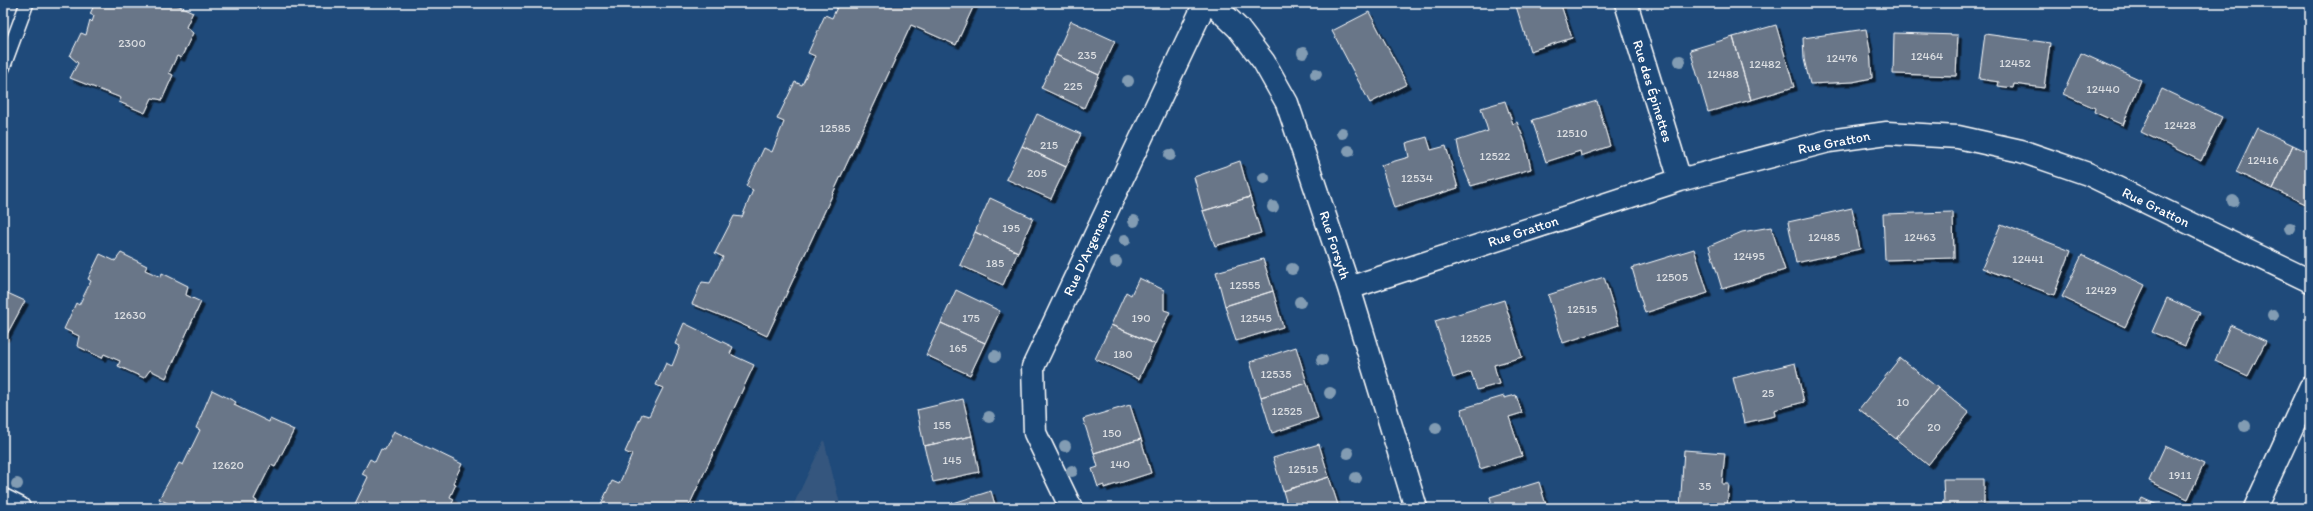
<svg xmlns="http://www.w3.org/2000/svg" width="2313" height="511" font-family="Itim,sans-serif">
	<defs>
		<filter id="shadow"><feDropShadow dx="3.5" dy="3.5" stdDeviation="0" flood-color="#0009"/></filter>
	</defs>
	<rect width="100%" height="100%" fill="#1f4a7a"/>
	<filter id="ink" filterUnits="userSpaceOnUse"><feTurbulence type="fractalNoise" baseFrequency=".025" numOctaves="2"/><feDisplacementMap in="SourceGraphic" scale="8" xChannelSelector="R" yChannelSelector="G"/><feConvolveMatrix kernelMatrix="1 2 1 2 8 2 1 2 1" color-interpolation-filters="sRGB"/></filter>
	<g filter="url(#ink)">
		<path fill="#35577e" d="M 824,440 L 841,508 L 792,508 Z"/>
		<path fill="#697688" stroke="#fff" filter="url(#shadow)" d="M 95,3 L 173,3 L 193,12 L 186,27 L 193,33 L 181,58 L 177,56 L 169,73 L 173,75 L 162,100 L 152,98 L 145,113 L 119,102 L 121,98 L 70,78 L 78,63 L 70,56 L 81,33 L 86,35 L 90,20 L 92,22 L 94,16 L 90,14 Z
			M 839,3 L 975,3 L 956,45 L 911,25 L 767,336 L 737,322 L 692,304 L 702,282 L 710,283 L 723,257 L 715,253 L 734,216 L 742,217 L 753,190 L 746,186 L 764,148 L 772,152 L 784,122 L 777,119 L 795,82 L 802,85 L 815,56 L 808,53 L 825,15 L 832,18 Z
			M 1515,3 L 1565,3 L 1561,5 L 1572,38 L 1530,51 Z
			M 1369,12 L 1407,84 L 1370,103 L 1332,31 Z
			M 1071,21 L 1115,41 L 1099,75 L 1056,55 Z
			M 1776,25 L 1794,87 L 1751,100 L 1733,37 Z
			M 1866,29 L 1870,50 L 1872,78 L 1853,82 L 1810,84 L 1804,59 L 1803,38 Z
			M 1894,33 L 1958,35 L 1956,76 L 1893,74 Z
			M 1985,34 L 2050,43 L 2044,88 L 2014,84 L 2013,88 L 1998,86 L 1999,82 L 1979,79 Z
			M 1733,37 L 1751,100 L 1708,112 L 1690,50 Z
			M 2081,53 L 2141,80 L 2123,125 L 2094,112 L 2095,108 L 2063,94 Z
			M 1056,55 L 1099,75 L 1084,108 L 1041,88 Z
			M 2162,89 L 2222,117 L 2201,161 L 2141,132 Z
			M 1505,101 L 1513,124 L 1517,122 L 1525,142 L 1531,169 L 1471,186 L 1461,161 L 1457,141 L 1488,131 L 1481,108 Z
			M 1597,101 L 1610,146 L 1581,156 L 1580,151 L 1546,162 L 1532,120 Z
			M 1037,114 L 1081,134 L 1066,167 L 1022,146 Z
			M 2257,128 L 2293,145 L 2273,189 L 2236,172 Z
			M 1427,137 L 1431,150 L 1446,146 L 1458,188 L 1394,208 L 1381,165 L 1409,157 L 1406,143 Z
			M 2293,145 L 2310,153 L 2310,206 L 2273,189 Z
			M 1022,146 L 1066,167 L 1051,199 L 1006,179 Z
			M 1240,161 L 1250,197 L 1203,211 L 1194,177 Z
			M 1250,197 L 1261,233 L 1215,246 L 1203,211 Z
			M 990,198 L 1033,218 L 1018,252 L 975,232 Z
			M 1852,208 L 1860,249 L 1796,263 L 1788,222 Z
			M 1953,212 L 1954,258 L 1885,260 L 1883,214 Z
			M 2001,224 L 2071,251 L 2054,295 L 1982,268 Z
			M 1771,227 L 1785,270 L 1722,289 L 1709,246 L 1742,232 Z
			M 975,232 L 1018,252 L 1003,285 L 960,265 Z
			M 1694,249 L 1708,293 L 1645,313 L 1632,268 Z
			M 121,253 L 147,266 L 145,270 L 161,277 L 162,273 L 188,286 L 186,295 L 201,302 L 166,378 L 150,370 L 144,378 L 118,366 L 120,361 L 104,354 L 102,358 L 77,346 L 79,336 L 64,329 L 76,303 L 79,305 L 91,281 L 88,279 L 100,254 L 115,261 Z
			M 2082,255 L 2145,285 L 2125,327 L 2062,297 Z
			M 1263,259 L 1273,291 L 1225,306 L 1216,272 Z
			M 1604,277 L 1619,325 L 1563,343 L 1548,295 Z
			M 1139,278 L 1164,290 L 1164,310 L 1170,312 L 1155,344 L 1111,325 L 1126,292 L 1131,295 Z
			M 956,290 L 1000,311 L 985,343 L 941,323 Z
			M 3,291 L 25,301 L 5,338 L 3,337 Z
			M 1273,291 L 1283,327 L 1236,341 L 1225,306 Z
			M 2167,298 L 2200,313 L 2185,346 L 2152,332 Z
			M 1504,300 L 1522,357 L 1494,365 L 1499,384 L 1477,390 L 1471,372 L 1453,378 L 1435,321 Z
			M 684,323 L 733,347 L 730,354 L 754,365 L 688,508 L 599,508 L 612,481 L 619,484 L 632,455 L 625,452 L 642,414 L 649,416 L 663,388 L 656,385 L 666,363 L 672,366 L 680,346 L 675,344 Z
			M 941,323 L 985,343 L 970,375 L 926,355 Z
			M 1111,325 L 1155,344 L 1139,379 L 1095,359 Z
			M 2230,325 L 2266,341 L 2248,376 L 2215,361 Z
			M 1296,347 L 1307,383 L 1261,397 L 1250,362 Z
			M 1900,358 L 1938,388 L 1896,439 L 1859,409 Z
			M 1795,363 L 1804,402 L 1774,410 L 1775,416 L 1744,423 L 1733,378 Z
			M 1307,383 L 1318,418 L 1272,433 L 1261,397 Z
			M 1938,388 L 1969,413 L 1928,465 L 1896,439 Z
			M 212,390 L 236,402 L 234,405 L 269,422 L 270,419 L 294,430 L 275,467 L 271,465 L 254,499 L 257,501 L 254,508 L 178,508 L 159,499 L 179,463 L 183,465 L 200,430 L 196,428 Z
			M 1516,395 L 1522,413 L 1509,417 L 1522,456 L 1480,469 L 1461,409 L 1504,396 L 1504,398 Z
			M 963,399 L 972,436 L 924,446 L 917,410 Z
			M 1130,405 L 1141,439 L 1094,453 L 1083,419 Z
			M 394,431 L 462,464 L 453,483 L 456,484 L 450,497 L 454,499 L 450,508 L 353,508 L 368,477 L 362,474 L 370,459 L 375,462 L 381,449 L 385,450 Z
			M 972,436 L 979,472 L 933,482 L 924,446 Z
			M 1141,439 L 1151,473 L 1104,488 L 1104,485 L 1098,487 L 1092,469 L 1098,467 L 1094,453 Z
			M 1319,444 L 1329,477 L 1283,491 L 1273,458 Z
			M 2165,446 L 2204,464 L 2188,499 L 2149,481 Z
			M 1684,450 L 1725,453 L 1722,484 L 1729,484 L 1727,508 L 1680,508 Z
			M 1329,477 L 1339,508 L 1288,508 L 1283,491 Z
			M 1943,479 L 1984,479 L 1984,508 L 1933,508 L 1933,503 L 1944,503 Z
			M 1539,482 L 1547,508 L 1493,508 L 1490,497 Z
			M 991,491 L 996,508 L 941,508 L 941,507 Z
			M 2142,498 L 2164,508 L 2137,508 Z"/>
		<g fill="none" stroke-linecap="round" stroke-linejoin="round">
			<defs>
				<path id="lane" d="M 3,68 L 27,3"/>
				<path id="street" d="M 1212,3 L 1238,28 L 1264,62 L 1287,103 L 1349,288 L 1416,508
					M 1626,3 L 1680,180
					M 1349,288 L 1680,180 L 1829,141 L 1887,133 L 1958,137 L 2021,151 L 2088,174 L 2310,281
					M 1071,508 L 1035,433 L 1033,367 L 1205,3
					M 2255,508 L 2310,388"/>
				<path id="primary" d="M 3,500 L 19,508"/>
			</defs>
			<use href="#lane" stroke="#fff" stroke-width="16"/>
			<use href="#street" stroke="#fff" stroke-width="25"/>
			<use href="#primary" stroke="#fff" stroke-width="25"/>
			<use href="#lane" stroke="#1f4a7a" stroke-width="13"/>
			<use href="#street" stroke="#1f4a7a" stroke-width="22"/>
			<use href="#primary" stroke="#1f4a7a" stroke-width="22"/>
		</g>
		<g fill="#829cb3">
			<circle cx="1303" cy="53" r="6"/>
			<circle cx="1680" cy="61" r="6"/>
			<circle cx="1316" cy="74" r="6"/>
			<circle cx="1128" cy="81" r="6"/>
			<circle cx="1342" cy="133" r="6"/>
			<circle cx="1349" cy="151" r="6"/>
			<circle cx="1170" cy="155" r="6"/>
			<circle cx="1264" cy="178" r="6"/>
			<circle cx="2233" cy="201" r="6"/>
			<circle cx="1273" cy="207" r="6"/>
			<circle cx="1134" cy="221" r="6"/>
			<circle cx="2290" cy="228" r="6"/>
			<circle cx="1125" cy="240" r="6"/>
			<circle cx="1116" cy="262" r="6"/>
			<circle cx="1292" cy="269" r="6"/>
			<circle cx="1300" cy="302" r="6"/>
			<circle cx="2273" cy="315" r="6"/>
			<circle cx="995" cy="356" r="6"/>
			<circle cx="1322" cy="360" r="6"/>
			<circle cx="1330" cy="393" r="6"/>
			<circle cx="989" cy="417" r="6"/>
			<circle cx="2245" cy="426" r="6"/>
			<circle cx="1436" cy="428" r="6"/>
			<circle cx="1065" cy="446" r="6"/>
			<circle cx="1348" cy="453" r="6"/>
			<circle cx="1072" cy="471" r="6"/>
			<circle cx="1356" cy="478" r="6"/>
			<circle cx="17" cy="484" r="6"/>
		</g>
	</g>
	<g text-anchor="middle" stroke-width="3" stroke-linejoin="round" paint-order="stroke">
		<g font-size="12" fill="#dadde1">
			<text x="132" y="47">2300</text>
			<text x="1087" y="59">235</text>
			<text x="1927" y="60">12464</text>
			<text x="1842" y="62">12476</text>
			<text x="2015" y="67">12452</text>
			<text x="1765" y="68">12482</text>
			<text x="1723" y="78">12488</text>
			<text x="1073" y="90">225</text>
			<text x="2103" y="93">12440</text>
			<text x="2180" y="129">12428</text>
			<text x="835" y="132">12585</text>
			<text x="1572" y="137">12510</text>
			<text x="1049" y="149">215</text>
			<text x="1495" y="160">12522</text>
			<text x="2263" y="164">12416</text>
			<text x="1037" y="177">205</text>
			<text x="1417" y="182">12534</text>
			<text x="1011" y="232">195</text>
			<text x="1824" y="241">12485</text>
			<text x="1920" y="241">12463</text>
			<text x="1749" y="260">12495</text>
			<text x="2028" y="263">12441</text>
			<text x="995" y="267">185</text>
			<text x="1672" y="281">12505</text>
			<text x="1245" y="289">12555</text>
			<text x="2101" y="294">12429</text>
			<text x="1582" y="313">12515</text>
			<text x="130" y="319">12630</text>
			<text x="971" y="322">175</text>
			<text x="1141" y="322">190</text>
			<text x="1256" y="322">12545</text>
			<text x="1476" y="342">12525</text>
			<text x="958" y="352">165</text>
			<text x="1123" y="358">180</text>
			<text x="1276" y="378">12535</text>
			<text x="1768" y="397">25</text>
			<text x="1903" y="406">10</text>
			<text x="1287" y="415">12525</text>
			<text x="942" y="429">155</text>
			<text x="1934" y="431">20</text>
			<text x="1112" y="437">150</text>
			<text x="952" y="464">145</text>
			<text x="1120" y="468">140</text>
			<text x="228" y="469">12620</text>
			<text x="1303" y="473">12515</text>
			<text x="2180" y="479">1911</text>
			<text x="1705" y="490">35</text>
		</g>
		<g font-size="14" fill="#fff" stroke="#1f4a7a">
			<text transform="translate(1653 91) rotate(73)" y="5">Rue des Épinettes</text>
			<text transform="translate(1834 142) rotate(-11)" y="5">Rue Gratton</text>
			<text transform="translate(2156 207) rotate(26)" y="5">Rue Gratton</text>
			<text transform="translate(1523 231) rotate(-18)" y="5">Rue Gratton</text>
			<text transform="translate(1335 245) rotate(72)" y="5">Rue Forsyth</text>
			<text transform="translate(1087 252) rotate(-65)" y="5">Rue D'Argenson</text>
		</g>
	</g>
	<rect width="2313" height="511" fill="none" stroke="#1f4a7a" stroke-width="16"/>
	<rect x="8" y="8" width="2297" height="495" fill="none" stroke="#fff" stroke-width="1.5" filter="url(#ink)"/>
</svg>
